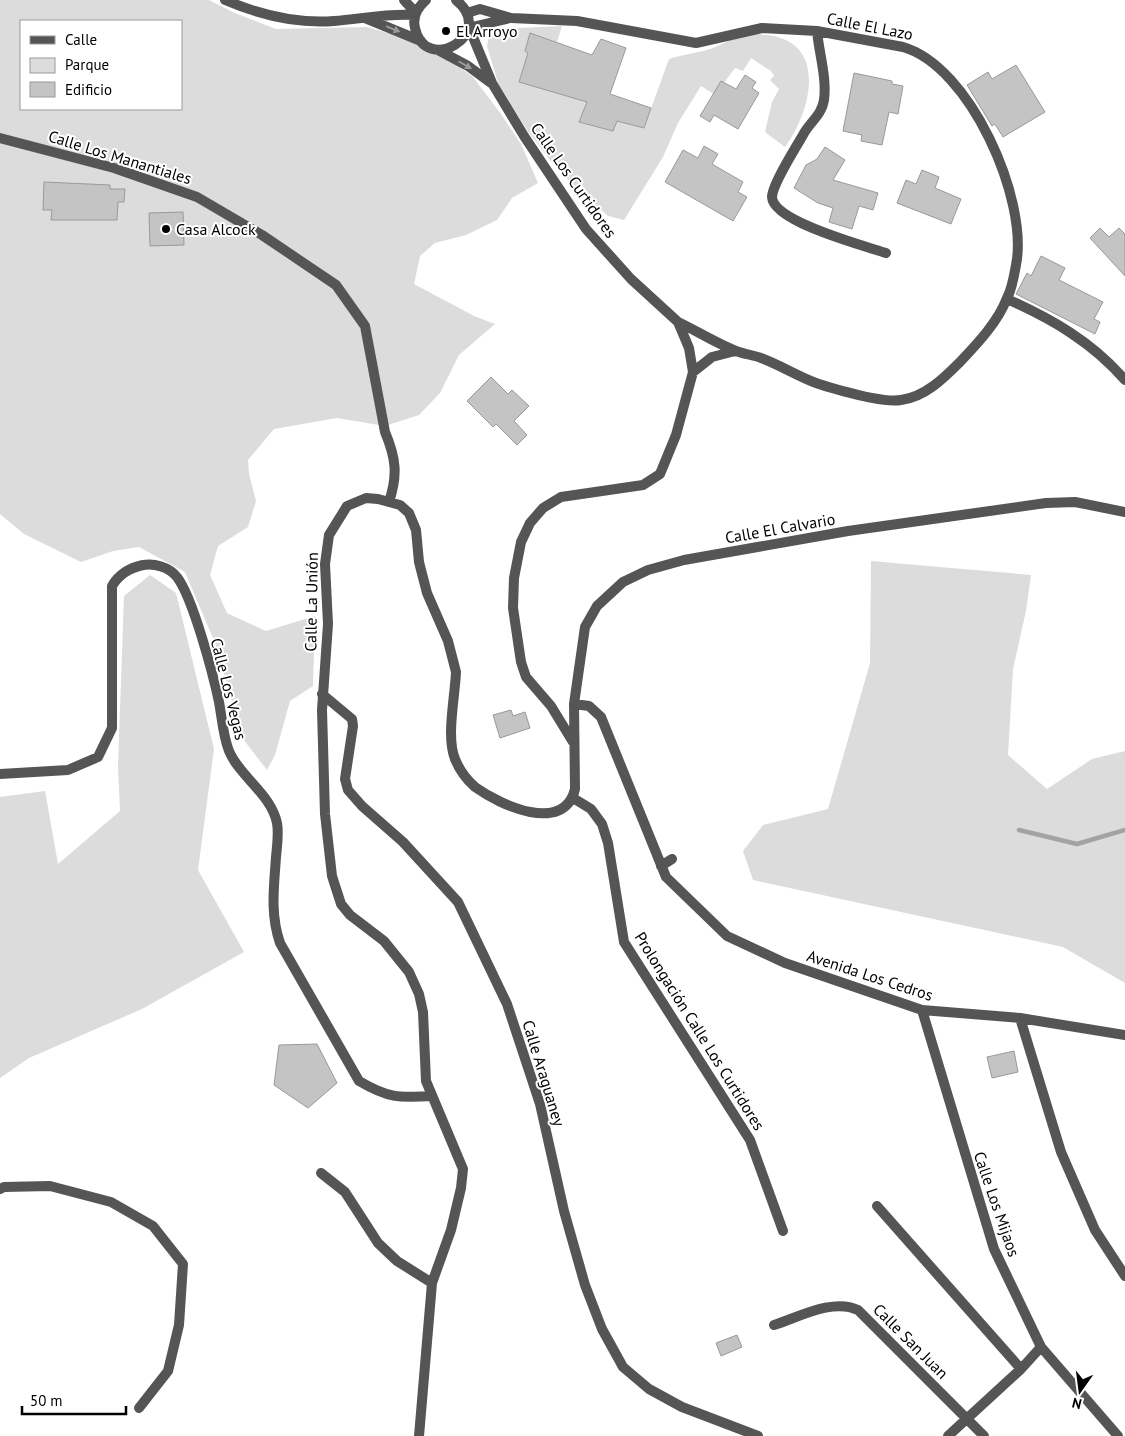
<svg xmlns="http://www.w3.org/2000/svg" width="1125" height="1436" font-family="'PT Sans',sans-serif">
	<rect width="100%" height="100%" fill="#fff"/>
	<path fill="#dcdcdc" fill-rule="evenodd" d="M 0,0 L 209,0 L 235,13 L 276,29 L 367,27 L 405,38 L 452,62 L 473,77 L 501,114 L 521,144 L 538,183 L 512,198 L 497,220 L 466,235 L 435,243 L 420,256 L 414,284 L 474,316 L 495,324 L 459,355 L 440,393 L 419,415 L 385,426 L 337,418 L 274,429 L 248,460 L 249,474 L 256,501 L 248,527 L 218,546 L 210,575 L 227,613 L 266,631 L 315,616 L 313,686 L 290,701 L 275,755 L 267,770 L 243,739 L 215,643 L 185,572 L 139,547 L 113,551 L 81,562 L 24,534 L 0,514 ZM 21,21 L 181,21 L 181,109 L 21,109 Z
		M 562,26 L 557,42 L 530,34 L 525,51 L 528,53 L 519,81 L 587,102 L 579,122 L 613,131 L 617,121 L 644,128 L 669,59 C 683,54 699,53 713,48 C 724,44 737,35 748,33 C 754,33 761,35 767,35 C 829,42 811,112 785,147 L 765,132 L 772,102 L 779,89 L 770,80 L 774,76 L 771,71 L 751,58 L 743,71 L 735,68 L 715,95 L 701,86 L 678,123 L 663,157 L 624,220 L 608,216 L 571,183 L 553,164 L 527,130 L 498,83 L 487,46 L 490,33 L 496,29 Z
		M 871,561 L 1031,575 L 1026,611 L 1013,669 L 1008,755 L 1047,789 L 1092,759 L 1125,751 L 1125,983 L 1063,947 L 753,880 L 743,851 L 763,825 L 828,809 L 870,663 Z
		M 150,575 L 176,593 L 214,749 L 198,870 L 244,952 L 142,1009 L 29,1058 L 0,1078 L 0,797 L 45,791 L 58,864 L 120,811 L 118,767 L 124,596 Z"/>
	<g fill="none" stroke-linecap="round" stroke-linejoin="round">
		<path stroke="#a3a3a3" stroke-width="4.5" d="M 1019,830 L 1077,844 L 1125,830"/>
	</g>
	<path fill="#c4c4c4" stroke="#999" d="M 530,33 L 592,55 L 601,39 L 626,48 L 610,94 L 651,108 L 644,128 L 617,121 L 613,131 L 579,122 L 587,102 L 519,82 L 528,53 L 525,51 Z
		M 1016,65 L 1045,112 L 1003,137 L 995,124 L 992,126 L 967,85 L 988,72 L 992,79 Z
		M 854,73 L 892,81 L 892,84 L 903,86 L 898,114 L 889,112 L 882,145 L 861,141 L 862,135 L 843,131 Z
		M 745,75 L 756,82 L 752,88 L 759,93 L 738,129 L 714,115 L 710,122 L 700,116 L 721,81 L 736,89 Z
		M 704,146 L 718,154 L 712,164 L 743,182 L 738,192 L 747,197 L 733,221 L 665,182 L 683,150 L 698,158 Z
		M 825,147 L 845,160 L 833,180 L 878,193 L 873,210 L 859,206 L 852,229 L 829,222 L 833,208 L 818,203 L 794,188 L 806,165 L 817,159 Z
		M 922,170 L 939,177 L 935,188 L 961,199 L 951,224 L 897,203 L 906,180 L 916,184 Z
		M 44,182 L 110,185 L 110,189 L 125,189 L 124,202 L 118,202 L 117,220 L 51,220 L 52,210 L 43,210 Z
		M 183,212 L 184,245 L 150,246 L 149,213 Z
		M 1100,228 L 1109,237 L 1119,228 L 1125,234 L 1125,276 L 1090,238 Z
		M 1041,256 L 1065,268 L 1059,280 L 1103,302 L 1094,319 L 1100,322 L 1095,334 L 1016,294 L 1027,273 L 1031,276 Z
		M 491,377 L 508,394 L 512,390 L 529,406 L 514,421 L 527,435 L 517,445 L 496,424 L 493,427 L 467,401 Z
		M 511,710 L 513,716 L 525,712 L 530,728 L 500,738 L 493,715 Z
		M 317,1044 L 337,1083 L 308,1108 L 274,1085 L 279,1045 Z
		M 1014,1051 L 1018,1072 L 992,1078 L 987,1057 Z
		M 737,1335 L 742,1347 L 721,1356 L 716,1343 Z"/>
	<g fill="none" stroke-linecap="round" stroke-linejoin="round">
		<path stroke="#555" stroke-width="10" d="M 225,0 C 260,15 295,24 334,21 C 361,19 388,13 415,15
			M 404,0 L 416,13
			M 426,0 C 418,7 412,16 415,28 C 425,76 498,34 456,0
			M 467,13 L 480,9 L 511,18 L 577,21 L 696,43 L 762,28 L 817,31 L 903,47 C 970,66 1029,200 1016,265 C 1014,276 1012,289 1007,298 C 998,322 977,344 960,362 C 944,378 925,397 901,400 C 890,402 878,399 867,397 C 850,393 833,389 816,383 C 797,376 780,365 761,358 C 753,355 744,354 736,351 C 716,343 697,331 678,322
			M 365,18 L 421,41
			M 468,28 L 510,18
			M 467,30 L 473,37 L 492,83 L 524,136 L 586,229 L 631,279 L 678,322 L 689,348 L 693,372 L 676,435 L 660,474 L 643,485 L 561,497 L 543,508 L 530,523 L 521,542 L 514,578 L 513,608 L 521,662 L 526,677 L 551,706 L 573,742
			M 817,31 C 819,53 827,78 824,100 C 822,115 809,123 803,135 C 796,147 772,185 772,197 C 773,222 865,246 886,253
			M 438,50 L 468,66 L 491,83
			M 0,138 L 114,168 L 197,197 L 262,235 L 336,285 L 365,326 L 385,432 C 396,458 398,475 389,502
			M 1007,299 C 1052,319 1092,342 1125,380
			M 693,372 L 712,357 L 735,351
			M 322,694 L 352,719 L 353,726 L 345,779 L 348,790 L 362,806 L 403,842 L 458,902 L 507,1004 L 540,1104 L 564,1211 L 585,1285 L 602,1329 L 623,1367 L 649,1389 L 682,1407 L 758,1436
			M 574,704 L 589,706 L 601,717 L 666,877 L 727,936 L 785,963 L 922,1010 L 1020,1018 L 1125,1035
			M 0,774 L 68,770 L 98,757 L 112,728 L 112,586 C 119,574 129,568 143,565 C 154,563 169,567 177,577 C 193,598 213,674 219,702 C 222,718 223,736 229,751 C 240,777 271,794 277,823 C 279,834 277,846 276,857 C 274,887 270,914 280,943 L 359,1081 C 388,1098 398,1098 432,1096
			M 573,798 L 591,809 L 602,824 L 608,843 L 624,942 L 750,1140 L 783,1231
			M 661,866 L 672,859
			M 922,1010 L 994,1249 L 1041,1347 L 1118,1436
			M 1020,1018 L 1061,1152 L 1095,1230 L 1125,1276
			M 321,1173 L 345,1192 L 378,1243 L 397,1261 L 432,1283
			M 0,1189 L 4,1187 L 50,1186 L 111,1202 L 153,1226 L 183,1264 L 179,1325 L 168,1371 L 139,1408
			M 877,1206 L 1021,1369
			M 774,1325 C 799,1317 833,1298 858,1310 L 984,1436
			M 419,1436 L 432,1283 L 451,1230 L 461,1188 L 463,1169 L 426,1081 L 423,1012 L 419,994 L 409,972 L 384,941 L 350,915 L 341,904 L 332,876 L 325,814 L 322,710 L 328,624 L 325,564 L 329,535 L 347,506 L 366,498 L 378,499 L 400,505 L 409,513 L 416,530 L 419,562 L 427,593 L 448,641 L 456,672 C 455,697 446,737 455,759 C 459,769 467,780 475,787 C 500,805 564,835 575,789 L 574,704 L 585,627 L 597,606 L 623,582 L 648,570 L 684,560 L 848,531 L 1046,503 L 1075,502 L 1125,512
			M 948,1436 L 1021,1369 L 1041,1347"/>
	</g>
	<defs><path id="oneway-solid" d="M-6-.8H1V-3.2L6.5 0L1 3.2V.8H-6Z" transform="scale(1.25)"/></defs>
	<g fill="#999">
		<use href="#oneway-solid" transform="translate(393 29) rotate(22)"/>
		<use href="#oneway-solid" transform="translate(465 65) rotate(30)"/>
	</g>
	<g fill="#000" stroke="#fff" stroke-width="2">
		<circle cx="446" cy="31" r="5"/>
		<circle cx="166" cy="229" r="5"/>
	</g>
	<g text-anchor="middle" stroke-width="4" stroke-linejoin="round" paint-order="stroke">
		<g font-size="16" fill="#000" stroke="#fff">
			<text transform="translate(870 26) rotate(11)" y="6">Calle El Lazo</text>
			<text transform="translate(120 157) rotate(17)" y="6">Calle Los Manantiales</text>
			<text transform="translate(574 180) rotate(55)" y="6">Calle Los Curtidores</text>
			<text transform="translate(780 528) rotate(-10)" y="6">Calle El Calvario</text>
			<text transform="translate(311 602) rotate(-89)" y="6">Calle La Unión</text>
			<text transform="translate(229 689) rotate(76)" y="6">Calle Los Vegas</text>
			<text transform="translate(870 975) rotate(18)" y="6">Avenida Los Cedros</text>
			<text transform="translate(700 1031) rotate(58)" y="6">Prolongación Calle Los Curtidores</text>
			<text transform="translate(544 1073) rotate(73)" y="6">Calle Araguaney</text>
			<text transform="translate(997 1204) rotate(71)" y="6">Calle Los Mijaos</text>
			<text transform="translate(911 1341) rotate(45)" y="6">Calle San Juan</text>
		</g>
		<g font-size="16" fill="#000" stroke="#fff" text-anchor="start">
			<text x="456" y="37">El Arroyo</text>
			<text x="176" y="235">Casa Alcock</text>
		</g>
	</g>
	<rect x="20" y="20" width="162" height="90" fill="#ffffff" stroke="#999999"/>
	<rect x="30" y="36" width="25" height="8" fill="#555555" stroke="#999999"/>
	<text x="65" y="45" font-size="15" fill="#000000">Calle</text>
	<rect x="30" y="58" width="25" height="15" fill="#dcdcdc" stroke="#999999"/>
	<text x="65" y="70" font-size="15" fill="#000000">Parque</text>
	<rect x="30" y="82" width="25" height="15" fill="#c4c4c4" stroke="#999999"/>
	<text x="65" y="95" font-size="15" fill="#000000">Edificio</text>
	<g transform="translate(1080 1391) rotate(194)" stroke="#ffffff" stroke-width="4" paint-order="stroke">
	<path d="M0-4L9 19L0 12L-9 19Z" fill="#000000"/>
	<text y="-8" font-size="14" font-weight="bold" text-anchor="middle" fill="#000000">N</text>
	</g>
	<path d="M22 1406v8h104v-8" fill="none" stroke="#000000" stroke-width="2.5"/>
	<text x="30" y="1406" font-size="15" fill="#000000" stroke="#ffffff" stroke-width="4" paint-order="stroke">50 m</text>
</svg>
